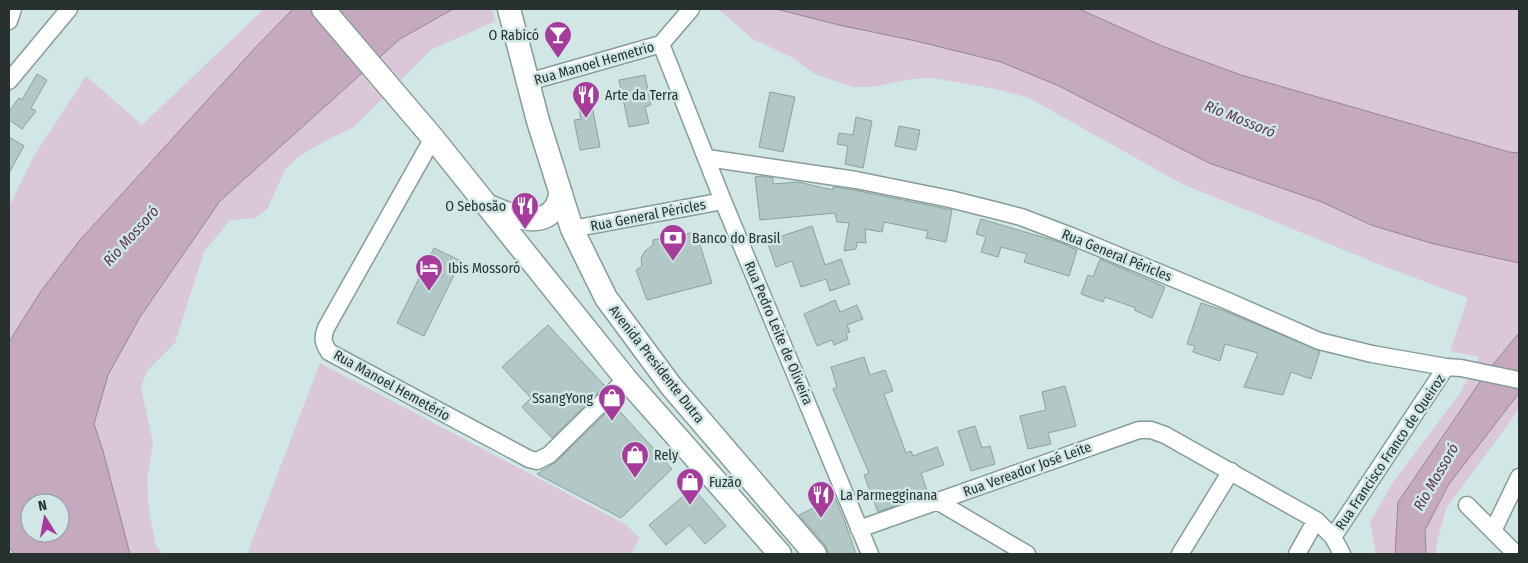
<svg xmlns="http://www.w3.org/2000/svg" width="1528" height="563" font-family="'Fira Sans Condensed',sans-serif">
	<rect width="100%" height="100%" fill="#d0e7e5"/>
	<path fill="#dac7d7" d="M 264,9 L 293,9 L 254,49 L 80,240 L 41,291 L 9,342 L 9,207 L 34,156 L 86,76 L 142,125 Z
		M 453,9 L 492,9 L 495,21 L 431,50 L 354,127 L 327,140 L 298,157 L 285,170 L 267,209 L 255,218 L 230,220 L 204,252 L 175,343 L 147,371 L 141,387 L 153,443 L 147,479 L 149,512 L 156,545 L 162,554 L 130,554 L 103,451 L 94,424 L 108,375 L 140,317 L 220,201 L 400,39 Z
		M 718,9 L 776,9 L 839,25 L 916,41 L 1001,62 L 1059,86 L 1209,163 L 1322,202 L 1371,225 L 1434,244 L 1519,263 L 1519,333 L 1486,373 L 1398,502 L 1395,554 L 1376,554 L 1370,522 L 1393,482 L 1460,393 L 1479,357 L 1450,351 L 1468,298 L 1386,267 L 1182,184 L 1029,98 L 996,89 L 933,78 L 912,79 L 873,87 L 853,87 L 815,74 L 790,56 L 754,40 Z
		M 1079,9 L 1519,9 L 1519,153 L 1509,152 L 1241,75 L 1162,46 Z
		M 320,363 L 625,524 L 640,538 L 631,554 L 247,554 Z
		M 1519,393 L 1519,409 L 1446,509 L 1437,542 L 1436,554 L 1426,554 L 1425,530 L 1449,484 Z"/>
	<path fill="#c4a9bf" stroke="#958594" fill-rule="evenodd" d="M 293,9 L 453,9 L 400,39 L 220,201 L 140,317 L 108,375 L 94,424 L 103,451 L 130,554 L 14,554 L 9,547 L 9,342 L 41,291 L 80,240 L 254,49 ZM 30,503 L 60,503 L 60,533 L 30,533 Z
		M 776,9 L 1079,9 L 1162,46 L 1241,75 L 1509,152 L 1519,153 L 1519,263 L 1434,244 L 1371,225 L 1322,202 L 1209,163 L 1059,86 L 1001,62 L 916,41 L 839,25 Z
		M 1519,333 L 1519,393 L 1449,484 L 1425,530 L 1426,554 L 1395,554 L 1398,502 L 1486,373 Z"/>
	<path fill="#b1c8c6" stroke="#8ba19f" d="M 37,74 L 47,80 L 31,108 L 36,111 L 22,129 L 9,120 L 9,111 L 19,98 L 22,100 Z
		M 645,75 L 651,105 L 645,107 L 649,123 L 629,127 L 619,80 Z
		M 589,90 L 600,147 L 580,150 L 574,120 L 581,119 L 576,92 Z
		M 770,92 L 795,97 L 783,152 L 759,147 Z
		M 856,117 L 872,121 L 863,168 L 845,164 L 848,146 L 837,144 L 839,133 L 853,135 Z
		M 899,126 L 920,130 L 916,150 L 895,146 Z
		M 9,137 L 24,146 L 9,173 Z
		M 761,176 L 773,178 L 773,184 L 798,182 L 833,190 L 833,187 L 854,190 L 952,210 L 946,242 L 926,238 L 928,231 L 884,222 L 882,232 L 865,229 L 866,243 L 857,242 L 856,249 L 844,251 L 849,223 L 837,222 L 835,213 L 760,220 L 755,177 Z
		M 981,219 L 1059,242 L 1077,250 L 1069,276 L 1024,262 L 1027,254 L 1001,247 L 998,257 L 981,252 L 986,237 L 976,234 Z
		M 812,226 L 825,265 L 841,259 L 850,284 L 830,291 L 826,279 L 801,287 L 792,261 L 776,267 L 767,241 Z
		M 696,232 L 712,283 L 647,300 L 636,270 L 642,266 L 641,258 L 645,251 L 653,245 L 653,240 Z
		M 434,248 L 461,261 L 424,336 L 397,323 Z
		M 1100,259 L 1165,287 L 1152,318 L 1134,310 L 1136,308 L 1105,297 L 1103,302 L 1081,294 L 1088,275 L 1093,277 Z
		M 835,300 L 840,312 L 857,305 L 863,319 L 847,325 L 850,332 L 846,333 L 848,339 L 834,345 L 832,340 L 817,346 L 804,314 Z
		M 1201,303 L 1225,311 L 1320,351 L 1311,379 L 1291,372 L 1283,395 L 1244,387 L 1258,353 L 1225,344 L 1220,361 L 1193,352 L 1195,346 L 1187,344 Z
		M 548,325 L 605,386 L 552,438 L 522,407 L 531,398 L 502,367 Z
		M 864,357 L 870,375 L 885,370 L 893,391 L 884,394 L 906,453 L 911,451 L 913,456 L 937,447 L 944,465 L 921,473 L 928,494 L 878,512 L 864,475 L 869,473 L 833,389 L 837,387 L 831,367 Z
		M 1065,386 L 1076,426 L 1048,433 L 1051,444 L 1028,449 L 1020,416 L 1046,410 L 1042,392 Z
		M 614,405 L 672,469 L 621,518 L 537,474 L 556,462 Z
		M 975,426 L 982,448 L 990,446 L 995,464 L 971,471 L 958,431 Z
		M 693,488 L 726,526 L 705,544 L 689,525 L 666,545 L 649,525 Z
		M 835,498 L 845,522 L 856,554 L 829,554 L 825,545 L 799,515 Z"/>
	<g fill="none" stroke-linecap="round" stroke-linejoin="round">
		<defs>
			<path id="minor" d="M 9,21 L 13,9
				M 661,44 L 723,201 L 870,554
				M 661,44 L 691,9
				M 9,81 L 69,9
				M 528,82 L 661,44
				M 433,138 L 326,328 C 322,338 323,343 329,352 L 529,459 L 537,461 L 549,455 L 626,379
				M 707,158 L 856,180 L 950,199 L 998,211 L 1021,217 L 1071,236 L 1223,299 L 1319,341 L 1372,354 L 1446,367 L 1461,368 L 1519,380
				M 572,229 L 723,201
				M 937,501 L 1027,554
				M 1467,505 L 1493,531
				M 859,529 L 1139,430 L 1151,430 L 1165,435 L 1316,520 L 1333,537 L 1342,554
				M 1333,537 L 1446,367
				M 1180,554 L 1231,471
				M 1297,554 L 1316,520
				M 1516,554 L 1493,531 L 1519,477"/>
			<path id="secondary" d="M 323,9 L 433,138 L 626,379 L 780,554
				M 509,9 L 538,121 L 572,229 L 606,298 L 671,386 L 815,554
				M 489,206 C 507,214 540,230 555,208 C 558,204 559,198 561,193"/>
		</defs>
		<use href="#minor" stroke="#869c9a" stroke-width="19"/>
		<use href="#secondary" stroke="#869c9a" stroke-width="25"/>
		<use href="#minor" stroke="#fff" stroke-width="16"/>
		<use href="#secondary" stroke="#fff" stroke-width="22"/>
	</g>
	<defs>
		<symbol id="bar-pin" viewBox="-11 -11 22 30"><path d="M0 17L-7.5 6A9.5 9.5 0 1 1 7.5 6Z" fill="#a63b9b" stroke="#d0e7e5"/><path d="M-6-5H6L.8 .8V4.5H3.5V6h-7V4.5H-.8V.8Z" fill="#fff"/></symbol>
		<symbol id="restaurant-pin" viewBox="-11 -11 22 30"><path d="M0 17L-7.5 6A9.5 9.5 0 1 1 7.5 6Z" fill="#a63b9b" stroke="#d0e7e5"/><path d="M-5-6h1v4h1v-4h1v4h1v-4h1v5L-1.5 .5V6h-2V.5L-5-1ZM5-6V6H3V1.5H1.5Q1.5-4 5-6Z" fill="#fff"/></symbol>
		<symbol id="bank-pin" viewBox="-11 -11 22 30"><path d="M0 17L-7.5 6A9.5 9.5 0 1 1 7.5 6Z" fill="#a63b9b" stroke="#d0e7e5"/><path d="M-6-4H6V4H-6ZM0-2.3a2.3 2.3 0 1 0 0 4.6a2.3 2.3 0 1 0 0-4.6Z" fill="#fff"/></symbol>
		<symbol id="hotel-pin" viewBox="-11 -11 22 30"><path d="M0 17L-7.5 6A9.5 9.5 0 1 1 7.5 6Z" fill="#a63b9b" stroke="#d0e7e5"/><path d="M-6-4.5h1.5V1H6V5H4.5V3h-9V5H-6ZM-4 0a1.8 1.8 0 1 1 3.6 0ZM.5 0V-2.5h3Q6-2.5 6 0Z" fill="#fff"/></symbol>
		<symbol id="shop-pin" viewBox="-11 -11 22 30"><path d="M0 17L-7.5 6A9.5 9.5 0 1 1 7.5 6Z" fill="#a63b9b" stroke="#d0e7e5"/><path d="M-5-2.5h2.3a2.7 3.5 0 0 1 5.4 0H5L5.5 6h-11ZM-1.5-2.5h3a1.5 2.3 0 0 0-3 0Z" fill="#fff"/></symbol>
	</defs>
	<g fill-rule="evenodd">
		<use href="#bar-pin" x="542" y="19" width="32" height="43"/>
		<use href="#restaurant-pin" x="570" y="79" width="32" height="43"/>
		<use href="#restaurant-pin" x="509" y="190" width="32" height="43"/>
		<use href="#bank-pin" x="657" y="222" width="32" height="43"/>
		<use href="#hotel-pin" x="413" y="252" width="32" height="43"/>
		<use href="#shop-pin" x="596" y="382" width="32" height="43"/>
		<use href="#shop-pin" x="619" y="439" width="32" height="43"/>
		<use href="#shop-pin" x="674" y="466" width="32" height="43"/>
		<use href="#restaurant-pin" x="805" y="479" width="32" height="43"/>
	</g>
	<g text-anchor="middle" stroke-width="5" stroke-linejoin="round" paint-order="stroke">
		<g font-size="14" fill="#283130" stroke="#d0e7e5" text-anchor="start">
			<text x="539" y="40" text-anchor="end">O Rabicó</text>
			<text x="605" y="100">Arte da Terra</text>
			<text x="506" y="211" text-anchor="end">O Sebosão</text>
			<text x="692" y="243">Banco do Brasil</text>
			<text x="448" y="273">Ibis Mossoró</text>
			<text x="593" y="403" text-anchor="end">SsangYong</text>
			<text x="654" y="460">Rely</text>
			<text x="709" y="487">Fuzão</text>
			<text x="840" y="500">La Parmegginana</text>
		</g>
		<g font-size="14" fill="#283130" stroke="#d0e7e5">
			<text transform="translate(594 63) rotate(-16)" y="5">Rua Manoel Hemetrio</text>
			<text transform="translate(648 215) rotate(-11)" y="5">Rua General Péricles</text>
			<text transform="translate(1117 255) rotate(22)" y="5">Rua General Péricles</text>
			<text transform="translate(779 333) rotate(67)" y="5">Rua Pedro Leite de Oliveira</text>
			<text transform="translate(657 364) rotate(52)" y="5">Avenida Presidente Dutra</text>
			<text transform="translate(392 385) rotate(29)" y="5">Rua Manoel Hemetério</text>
			<text transform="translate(1390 452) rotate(-56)" y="5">Rua Francisco Franco de Queiroz</text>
			<text transform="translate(1027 469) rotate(-20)" y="5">Rua Vereador José Leite</text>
		</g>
		<g font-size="15" font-style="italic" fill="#5c3657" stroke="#d0e7e5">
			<text transform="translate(1240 119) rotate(22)" y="5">Rio Mossoró</text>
			<text transform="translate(131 236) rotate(-48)" y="5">Rio Mossoró</text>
			<text transform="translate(1436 477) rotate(-60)" y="5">Rio Mossoró</text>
		</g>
	</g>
	<rect width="1528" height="563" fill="none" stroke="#283130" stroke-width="20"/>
	<g transform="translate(45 518) rotate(349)"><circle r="24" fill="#d0e7e5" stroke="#8d9e9d"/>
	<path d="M0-4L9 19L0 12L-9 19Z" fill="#a63b9b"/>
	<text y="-8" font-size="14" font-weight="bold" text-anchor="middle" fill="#283130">N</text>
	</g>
</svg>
